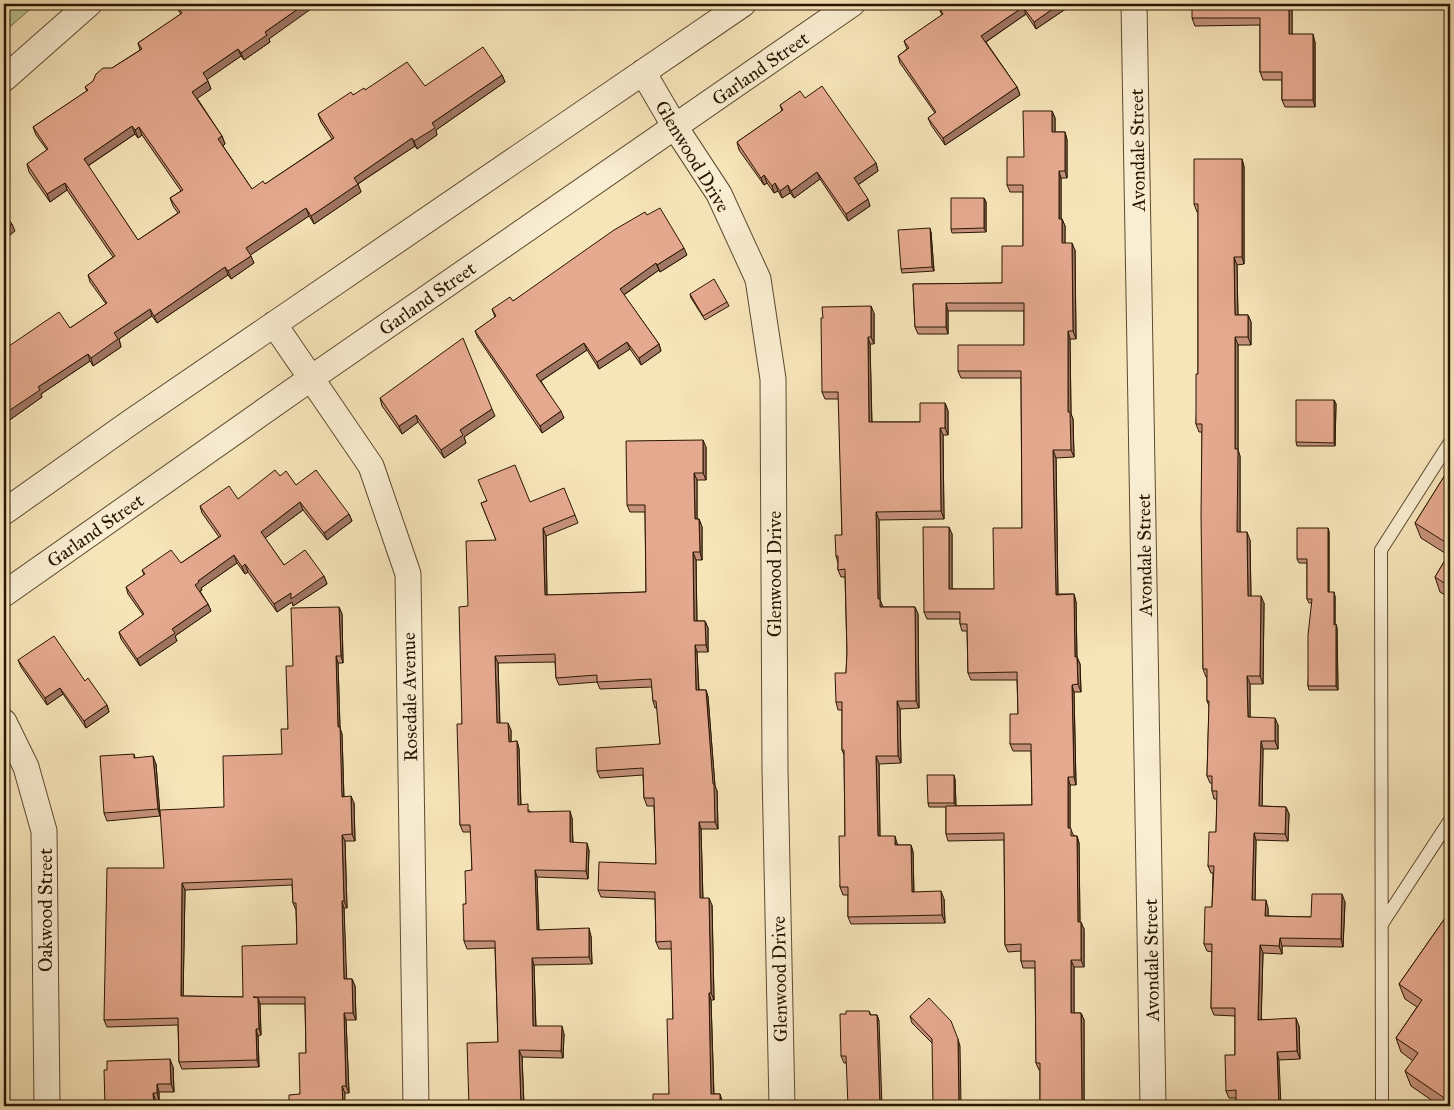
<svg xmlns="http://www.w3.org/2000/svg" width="1454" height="1110" font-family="'IM FELL Great Primer',serif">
	<rect width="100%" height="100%" fill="#f7e5ba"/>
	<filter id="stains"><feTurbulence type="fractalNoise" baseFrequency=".004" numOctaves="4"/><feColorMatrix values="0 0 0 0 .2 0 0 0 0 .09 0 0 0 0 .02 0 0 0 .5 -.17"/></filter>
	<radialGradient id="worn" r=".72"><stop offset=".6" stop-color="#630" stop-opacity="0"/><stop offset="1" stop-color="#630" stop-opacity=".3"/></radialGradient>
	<path fill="#bcc590" stroke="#726e48" d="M 4,4 L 36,4 L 4,32 Z"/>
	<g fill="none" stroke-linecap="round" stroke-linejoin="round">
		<defs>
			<path id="lane" d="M 1382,924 L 1450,820
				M 1382,1106 L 1381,550 L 1450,442"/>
			<path id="street" d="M 1134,4 L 1153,1106
				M 643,72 L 675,127 L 719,194 L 758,279 L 773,379 L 775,770 L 782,1106
				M 4,79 L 89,4
				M 274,324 L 371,466 L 408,574 L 416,1106
				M 4,512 L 131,422 L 743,4
				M 4,594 L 310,379 L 852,4
				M 4,722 L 26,767 L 44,831 L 47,1106"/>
		</defs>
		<use href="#lane" stroke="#5c4a2e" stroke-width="14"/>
		<use href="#street" stroke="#5c4a2e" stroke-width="27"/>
		<use href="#lane" stroke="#faeed2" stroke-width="12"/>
		<use href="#street" stroke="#faeed2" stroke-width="25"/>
	</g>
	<path fill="#c5917b" stroke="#291600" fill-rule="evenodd" d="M 175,4 L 269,39 L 270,42 L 244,60 L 241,56 L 207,79 L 211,89 L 197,98 L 222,136 L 225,144 L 223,146 L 252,189 L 265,184 L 332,139 L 321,122 L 318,114 L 353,95 L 365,90 L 425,86 L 502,75 L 505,82 L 436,130 L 437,135 L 417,149 L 415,146 L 358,184 L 361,192 L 314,224 L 309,216 L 250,255 L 254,263 L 231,279 L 228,275 L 157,323 L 152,316 L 119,339 L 121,347 L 93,366 L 90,361 L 41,394 L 42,397 L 4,424 L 4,338 L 9,346 L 70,328 L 106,304 L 90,282 L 88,275 L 113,257 L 67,190 L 50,202 L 29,172 L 27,164 L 47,150 L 36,135 L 33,127 L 87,91 L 85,87 L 112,68 L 140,50 L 138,43 L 181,14 L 178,10 ZM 135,134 L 138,138 L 142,135 L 181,191 L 170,198 L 173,206 L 178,213 L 138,240 L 88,166 Z
		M 1073,4 L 1036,29 L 1026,14 L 986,42 L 1017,87 L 1020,95 L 945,145 L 931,125 L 928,118 L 935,113 L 900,63 L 898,56 L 907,49 L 904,41 L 942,15 L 938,6 Z
		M 1292,4 L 1292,34 L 1315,42 L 1315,107 L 1285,107 L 1282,100 L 1282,80 L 1263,80 L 1260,72 L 1260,25 L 1195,26 L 1192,18 Z
		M 805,98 L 876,163 L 878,171 L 858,185 L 870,206 L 848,221 L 820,179 L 794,198 L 790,193 L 782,198 L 778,191 L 774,193 L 767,183 L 764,185 L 739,150 L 737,142 L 782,111 L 780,105 Z
		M 1052,111 L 1055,118 L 1055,132 L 1065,132 L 1067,140 L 1067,178 L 1061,178 L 1061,219 L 1062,219 L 1065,226 L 1065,243 L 1075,250 L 1076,339 L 1070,339 L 1071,414 L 1073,419 L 1074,457 L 1056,458 L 1058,594 L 1074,594 L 1076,602 L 1077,657 L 1080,664 L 1081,692 L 1074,692 L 1076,785 L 1070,785 L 1070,828 L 1074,836 L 1077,836 L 1079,843 L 1080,922 L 1084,929 L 1084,967 L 1074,967 L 1074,1013 L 1081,1013 L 1084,1020 L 1084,1106 L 1040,1106 L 1040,1070 L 1039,1070 L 1036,1063 L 1035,968 L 1023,968 L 1021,961 L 1021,951 L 1008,952 L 1005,945 L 1004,840 L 948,841 L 946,834 L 946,807 L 929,807 L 928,803 L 955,779 L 956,806 L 1032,805 L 1031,751 L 1013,751 L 1010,744 L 1018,714 L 1017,680 L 971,680 L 968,673 L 967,631 L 962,631 L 960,624 L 960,619 L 927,619 L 924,612 L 952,534 L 952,589 L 994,589 L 1022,528 L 1021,378 L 961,378 L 958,371 L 1024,345 L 1024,311 L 948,311 L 948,334 L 918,334 L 915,327 L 913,284 L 1002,283 L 1023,246 L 1023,192 L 1010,192 L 1007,185 Z
		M 1242,159 L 1244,167 L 1244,264 L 1237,265 L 1238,315 L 1248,315 L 1251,322 L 1251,345 L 1238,345 L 1238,450 L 1240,456 L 1240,532 L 1250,540 L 1251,596 L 1264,603 L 1263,684 L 1250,684 L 1250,717 L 1278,725 L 1278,749 L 1263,749 L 1262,806 L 1286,807 L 1289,814 L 1288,841 L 1256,840 L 1255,900 L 1268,908 L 1268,916 L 1311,917 L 1345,902 L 1343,947 L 1282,946 L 1282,954 L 1263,953 L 1261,1019 L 1299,1026 L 1300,1059 L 1279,1060 L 1236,1098 L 1229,1098 L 1226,1091 L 1235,1055 L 1235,1016 L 1214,1015 L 1211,1008 L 1212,952 L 1207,951 L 1204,944 L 1212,907 L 1213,873 L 1211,873 L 1208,866 L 1216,832 L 1217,799 L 1214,799 L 1212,791 L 1212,783 L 1210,783 L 1207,776 L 1209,706 L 1207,701 L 1207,677 L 1206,677 L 1203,669 L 1202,432 L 1199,432 L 1196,424 L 1198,374 L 1198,212 L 1197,212 L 1194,204 Z
		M 984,198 L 986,202 L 986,232 L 952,233 L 951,229 Z
		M 647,215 L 687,255 L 660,272 L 659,270 L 624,295 L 659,344 L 661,351 L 641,365 L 630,349 L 599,369 L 587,350 L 541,381 L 564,418 L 542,433 L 478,338 L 475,331 L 495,317 L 492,309 L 513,301 Z
		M 931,232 L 934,271 L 902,273 L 901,269 Z
		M 690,294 L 727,302 L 729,306 L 705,320 L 691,298 Z
		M 874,313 L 874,344 L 870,344 L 872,422 L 920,422 L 945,403 L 948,411 L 948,435 L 943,435 L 944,519 L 879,520 L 880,600 L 883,607 L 915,607 L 918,614 L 919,708 L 900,709 L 901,763 L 879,764 L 880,836 L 897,843 L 898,845 L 911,845 L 913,852 L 914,892 L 944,899 L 945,923 L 851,924 L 848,917 L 848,895 L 843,895 L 840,887 L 845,836 L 844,755 L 842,750 L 842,710 L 838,710 L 836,702 L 846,673 L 847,652 L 845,577 L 841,577 L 838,570 L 838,563 L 836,556 L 842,535 L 839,399 L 825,399 L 822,392 Z
		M 380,398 L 495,416 L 464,437 L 466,443 L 444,458 L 418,422 L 402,434 L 382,406 Z
		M 1334,400 L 1336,404 L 1335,446 L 1297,446 L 1296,442 Z
		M 706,447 L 706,480 L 697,480 L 697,519 L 699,519 L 702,527 L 702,560 L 696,560 L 697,621 L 705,621 L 708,628 L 708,652 L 697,652 L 699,690 L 706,690 L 708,697 L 715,786 L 717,791 L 718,829 L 701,829 L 703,898 L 712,905 L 714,1000 L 711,1000 L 714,1094 L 720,1094 L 722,1101 L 669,1094 L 673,1019 L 672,949 L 659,949 L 656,942 L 655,899 L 601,897 L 598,890 L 656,864 L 654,806 L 647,806 L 644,798 L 643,775 L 600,778 L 597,771 L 660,744 L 657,708 L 655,708 L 653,701 L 652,687 L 600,689 L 597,682 L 559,685 L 556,678 L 555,662 L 498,663 L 500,723 L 511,730 L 511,742 L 517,741 L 519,749 L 521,804 L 531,812 L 572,818 L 573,842 L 589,850 L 588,879 L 537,877 L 539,930 L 591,936 L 592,964 L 534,965 L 536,1026 L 564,1034 L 563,1058 L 522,1057 L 524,1105 L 528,1104 L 529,1106 L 469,1106 L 498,1042 L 495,948 L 467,949 L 464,941 L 466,904 L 472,870 L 471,832 L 463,832 L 460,825 L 462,724 L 468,606 L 496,540 L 481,503 L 486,501 L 530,502 L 575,515 L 578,523 L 546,536 L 547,595 L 646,592 L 645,512 L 630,512 L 627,505 Z
		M 1450,467 L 1450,598 L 1440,592 L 1435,577 L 1448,555 L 1421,538 L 1415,523 Z
		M 280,476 L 349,514 L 352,521 L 327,540 L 303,510 L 265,538 L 284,565 L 324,576 L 327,584 L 293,606 L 292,602 L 277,612 L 248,572 L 245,574 L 237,563 L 201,588 L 202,590 L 200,591 L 208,604 L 211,611 L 175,636 L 177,641 L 140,666 L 121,639 L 119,632 L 143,615 L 128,594 L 126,587 L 144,575 L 142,570 L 181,563 L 219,537 L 202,513 L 200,506 L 238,499 Z
		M 1328,528 L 1329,532 L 1329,592 L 1335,596 L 1335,624 L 1337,628 L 1338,690 L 1309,690 L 1308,686 L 1312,603 L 1309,603 L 1307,599 L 1307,563 L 1299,563 L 1297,559 Z
		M 339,607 L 342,614 L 343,663 L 338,663 L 340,728 L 342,734 L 344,797 L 354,803 L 355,841 L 345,841 L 347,908 L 344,908 L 346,979 L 352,979 L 355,986 L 356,1020 L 346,1020 L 349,1093 L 300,1094 L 306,1053 L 305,1004 L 260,1004 L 261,1035 L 258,1036 L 259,1067 L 182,1069 L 179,1062 L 178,1025 L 107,1027 L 104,1020 L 164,868 L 224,807 L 282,754 L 288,729 L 293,666 ZM 292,885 L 293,903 L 296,910 L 297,944 L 243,997 L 183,996 L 185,890 Z
		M 18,660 L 85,681 L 107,705 L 109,712 L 86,728 L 63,694 L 47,705 L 21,667 Z
		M 134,754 L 135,758 L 156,764 L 160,816 L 107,821 L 104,813 Z
		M 1450,911 L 1450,1106 L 1440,1106 L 1411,1086 L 1405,1071 L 1413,1061 L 1401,1052 L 1396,1038 L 1417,1007 L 1405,999 L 1399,984 Z
		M 869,1011 L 871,1015 L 877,1015 L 879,1021 L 846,1063 L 844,1063 L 841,1056 Z
		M 910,1016 L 960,1046 L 932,1043 L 912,1023 Z
		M 173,1067 L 174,1092 L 159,1092 L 159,1101 L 105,1106 Z"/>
	<path fill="#a07664" stroke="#291600" d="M 305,4 L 318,4 L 269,39 L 270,42 L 244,60 L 241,53 L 265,32 Z
		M 1060,4 L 1073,4 L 1036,29 L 1034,22 Z
		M 1289,4 L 1292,4 L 1292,42 L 1289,34 Z
		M 1023,7 L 1026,14 L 984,43 L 981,36 Z
		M 1313,34 L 1315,42 L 1315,107 L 1313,100 Z
		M 238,49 L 241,56 L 205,81 L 203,73 Z
		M 502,75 L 505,82 L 436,130 L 437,135 L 417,149 L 414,141 L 432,123 Z
		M 208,81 L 211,89 L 195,100 L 192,92 Z
		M 1017,87 L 1020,95 L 945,145 L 943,138 Z
		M 1052,111 L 1055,118 L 1055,140 L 1052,132 Z
		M 132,126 L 135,134 L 86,167 L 84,159 Z
		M 139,127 L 142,135 L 138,138 L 135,130 Z
		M 1065,132 L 1067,140 L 1067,178 L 1065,171 Z
		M 222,136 L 225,144 L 221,147 L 218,139 Z
		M 412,138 L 415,146 L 356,185 L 354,178 Z
		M 1242,159 L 1244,167 L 1244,264 L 1242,257 Z
		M 876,163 L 878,171 L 856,186 L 854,178 Z
		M 1059,171 L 1061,178 L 1061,226 L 1059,219 Z
		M 817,172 L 820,179 L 794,198 L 791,191 Z
		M 764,175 L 767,183 L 764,185 L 761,178 Z
		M 65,183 L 67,190 L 50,202 L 47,194 Z
		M 775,183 L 778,191 L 774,193 L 772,186 Z
		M 358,184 L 361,192 L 314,224 L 311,216 Z
		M 788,185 L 790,193 L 782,198 L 780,191 Z
		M 984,198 L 986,202 L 986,232 L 984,228 Z
		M 868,199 L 870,206 L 848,221 L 846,214 Z
		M 306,208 L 309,216 L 249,256 L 246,248 Z
		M 1062,219 L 1065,226 L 1065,250 L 1062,243 Z
		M 12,224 L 15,231 L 4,240 L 4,230 Z
		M 930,228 L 931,232 L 934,271 L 932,267 Z
		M 1072,243 L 1075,250 L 1076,339 L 1073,331 Z
		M 6,245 L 9,253 L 4,257 L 4,247 Z
		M 684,248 L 687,255 L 660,272 L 657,265 Z
		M 251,256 L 254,263 L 231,279 L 228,271 Z
		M 1234,257 L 1237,265 L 1238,322 L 1235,315 Z
		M 656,263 L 659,270 L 622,296 L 620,289 Z
		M 225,267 L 228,275 L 157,323 L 154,316 Z
		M 946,303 L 948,311 L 948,334 L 946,327 Z
		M 871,306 L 874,313 L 874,344 L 871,337 Z
		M 150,309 L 152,316 L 119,339 L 121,347 L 93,366 L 91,358 L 114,333 Z
		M 1248,315 L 1251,322 L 1251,345 L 1248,337 Z
		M 1068,331 L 1070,339 L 1071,414 L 1073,419 L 1074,457 L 1071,450 L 1068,412 Z
		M 868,337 L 870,344 L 872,430 L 869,422 Z
		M 1235,337 L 1238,345 L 1238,450 L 1240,456 L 1240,540 L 1237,532 L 1235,449 Z
		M 627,342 L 630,349 L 599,369 L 597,362 Z
		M 584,343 L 587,350 L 539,382 L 536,375 Z
		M 659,344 L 661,351 L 641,365 L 639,358 Z
		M 88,354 L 90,361 L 41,394 L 42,397 L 4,424 L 4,414 L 38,387 Z
		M 1334,400 L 1336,404 L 1335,446 L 1334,443 Z
		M 945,403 L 948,411 L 948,435 L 945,428 Z
		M 492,409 L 495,416 L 464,437 L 466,443 L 444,458 L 441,450 L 460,430 Z
		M 561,411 L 564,418 L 542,433 L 540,426 Z
		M 416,415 L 418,422 L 402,434 L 399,426 Z
		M 940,428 L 943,435 L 944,519 L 941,511 Z
		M 703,440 L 706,447 L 706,480 L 703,473 Z
		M 1053,450 L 1056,458 L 1058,602 L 1056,595 Z
		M 694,473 L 697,480 L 697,527 L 695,519 Z
		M 300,502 L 303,510 L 264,539 L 261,532 Z
		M 876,512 L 879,520 L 880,600 L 883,607 L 883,615 L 878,599 Z
		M 349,514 L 352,521 L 327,540 L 324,533 Z
		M 699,519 L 702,527 L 702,560 L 700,552 Z
		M 949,527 L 952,534 L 952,596 L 949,589 Z
		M 543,528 L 546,536 L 547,603 L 545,595 Z
		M 1328,528 L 1329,532 L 1329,596 L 1328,592 Z
		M 1247,532 L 1250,540 L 1251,604 L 1248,596 Z
		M 693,552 L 696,560 L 697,628 L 694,621 Z
		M 234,555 L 237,563 L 201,588 L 202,590 L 198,592 L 195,585 L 198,581 Z
		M 245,564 L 248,572 L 245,574 L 242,567 Z
		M 324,576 L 327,584 L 293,606 L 292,602 L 277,612 L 274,604 L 291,593 Z
		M 1334,592 L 1335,596 L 1335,628 L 1334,625 Z
		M 1074,594 L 1076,602 L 1077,664 L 1075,657 Z
		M 1261,596 L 1264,603 L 1263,684 L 1260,676 Z
		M 208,604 L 211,611 L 175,636 L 177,641 L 140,666 L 137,659 L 172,629 Z
		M 339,607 L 342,614 L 343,663 L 341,656 Z
		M 915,607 L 918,614 L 919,708 L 916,701 Z
		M 705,621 L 708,628 L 708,652 L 706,645 Z
		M 1336,624 L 1337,628 L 1338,690 L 1336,686 Z
		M 695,645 L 697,652 L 699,697 L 696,690 Z
		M 336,656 L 338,663 L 340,728 L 342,734 L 344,804 L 342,797 L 338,727 Z
		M 495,656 L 498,663 L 500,731 L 497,723 Z
		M 1077,657 L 1080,664 L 1081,692 L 1078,684 Z
		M 1247,676 L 1250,684 L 1250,725 L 1248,717 Z
		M 1072,685 L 1074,692 L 1076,785 L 1074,777 Z
		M 60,688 L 63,694 L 47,705 L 45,698 Z
		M 706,690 L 708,697 L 715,786 L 717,791 L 718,829 L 715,822 Z
		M 897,701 L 900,709 L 901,763 L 898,756 Z
		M 107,705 L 109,712 L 86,728 L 84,721 Z
		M 1275,718 L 1278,725 L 1278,749 L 1275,741 Z
		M 508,723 L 511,730 L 511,749 L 509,742 Z
		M 517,741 L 519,749 L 521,812 L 518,805 Z
		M 1261,741 L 1263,749 L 1262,814 L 1259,806 Z
		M 153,756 L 156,764 L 160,816 L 158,809 Z
		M 876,756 L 879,764 L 880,843 L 878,836 Z
		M 954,775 L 955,779 L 956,806 L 954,803 Z
		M 1068,777 L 1070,785 L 1070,835 L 1068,828 Z
		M 351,796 L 354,803 L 355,841 L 352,834 Z
		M 1286,807 L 1289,814 L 1288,841 L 1285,834 Z
		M 570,811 L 572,818 L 573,850 L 570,842 Z
		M 699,822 L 701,829 L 703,906 L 700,898 Z
		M 1254,833 L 1256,840 L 1255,907 L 1252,900 Z
		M 342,835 L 345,841 L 347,908 L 344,901 Z
		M 895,836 L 897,843 L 898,853 L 895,845 Z
		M 1077,836 L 1079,843 L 1080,929 L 1078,922 Z
		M 587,843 L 589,850 L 588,879 L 586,871 Z
		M 911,845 L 913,852 L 914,899 L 912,892 Z
		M 535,870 L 537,877 L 539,937 L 537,930 Z
		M 182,883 L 185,890 L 183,1003 L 181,996 Z
		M 941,891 L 944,899 L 945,923 L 942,915 Z
		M 1342,894 L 1345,902 L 1343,947 L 1341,939 Z
		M 709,898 L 712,905 L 714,1000 L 711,993 Z
		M 1266,900 L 1268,908 L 1268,923 L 1265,916 Z
		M 342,901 L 344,908 L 347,986 L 344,979 Z
		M 1081,922 L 1084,929 L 1084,967 L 1081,960 Z
		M 589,928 L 591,936 L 592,964 L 589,957 Z
		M 1280,938 L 1282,946 L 1282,954 L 1279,946 Z
		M 1260,945 L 1263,953 L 1261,1027 L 1258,1020 Z
		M 532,958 L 534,965 L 536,1033 L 533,1026 Z
		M 1071,960 L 1074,967 L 1074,1020 L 1071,1013 Z
		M 352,979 L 355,986 L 356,1020 L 353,1013 Z
		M 709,993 L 711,1000 L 714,1101 L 711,1094 Z
		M 258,998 L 260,1004 L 261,1035 L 259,1029 Z
		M 344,1013 L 346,1020 L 349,1093 L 346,1086 Z
		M 1081,1013 L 1084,1020 L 1084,1106 L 1082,1106 Z
		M 877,1015 L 879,1021 L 882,1106 L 880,1106 Z
		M 1296,1018 L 1299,1026 L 1300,1059 L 1297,1051 Z
		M 562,1026 L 564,1034 L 563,1058 L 561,1051 Z
		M 256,1029 L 258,1036 L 259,1067 L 257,1060 Z
		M 958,1039 L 960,1046 L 961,1106 L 959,1106 Z
		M 519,1050 L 522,1057 L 524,1106 L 521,1105 Z
		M 1277,1052 L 1279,1060 L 1281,1106 L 1279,1106 Z
		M 170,1059 L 173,1067 L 174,1092 L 171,1084 Z
		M 157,1084 L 159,1092 L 159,1101 L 157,1093 Z
		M 342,1086 L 345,1093 L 345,1106 L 343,1106 Z
		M 153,1093 L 156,1101 L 156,1106 L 154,1106 Z
		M 720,1094 L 722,1101 L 722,1106 L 720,1106 Z"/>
	<path fill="#e5a98f" stroke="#291600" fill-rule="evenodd" d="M 176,4 L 305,4 L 265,32 L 267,35 L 241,53 L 238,49 L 203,73 L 208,81 L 192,92 L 222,136 L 218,139 L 252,189 L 263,181 L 265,184 L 334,138 L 318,114 L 351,92 L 353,95 L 364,88 L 365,90 L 407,62 L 425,86 L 483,47 L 502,75 L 432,123 L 435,128 L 414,141 L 412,138 L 354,178 L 358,184 L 311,216 L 306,208 L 246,248 L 251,256 L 228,271 L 225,267 L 154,316 L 150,309 L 114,333 L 118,339 L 91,358 L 88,354 L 38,387 L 40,390 L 4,414 L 4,338 L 9,346 L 59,312 L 70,328 L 107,303 L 88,275 L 115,256 L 65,183 L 47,194 L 27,164 L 48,149 L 33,127 L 88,90 L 85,87 L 93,81 L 96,74 L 103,68 L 112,68 L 142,49 L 138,43 L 182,13 ZM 132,126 L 135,130 L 139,127 L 183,190 L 170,198 L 180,212 L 138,240 L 84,159 Z
		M 941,4 L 1060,4 L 1034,22 L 1023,7 L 981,36 L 1017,87 L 943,138 L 928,118 L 936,112 L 898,56 L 909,48 L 904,41 L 943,14 L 938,6 Z
		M 1192,4 L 1289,4 L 1289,34 L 1313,34 L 1313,100 L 1282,100 L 1282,72 L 1260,72 L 1260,18 L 1192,18 Z
		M 822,86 L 876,163 L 854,178 L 868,199 L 846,214 L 817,172 L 791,191 L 788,185 L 780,191 L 775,183 L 772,186 L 764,175 L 761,178 L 737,142 L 783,110 L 780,105 L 800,91 L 805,98 Z
		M 1023,111 L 1052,111 L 1052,132 L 1065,132 L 1065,171 L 1059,171 L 1059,219 L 1062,219 L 1062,243 L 1072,243 L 1073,331 L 1068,331 L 1068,412 L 1070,412 L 1071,450 L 1053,450 L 1056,595 L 1074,594 L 1075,657 L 1077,657 L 1078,684 L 1072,685 L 1074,777 L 1068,777 L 1068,828 L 1071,828 L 1071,836 L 1077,836 L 1078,922 L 1081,922 L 1081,960 L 1071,960 L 1071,1013 L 1081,1013 L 1082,1106 L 1040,1106 L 1040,1063 L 1036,1063 L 1035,961 L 1021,961 L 1021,944 L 1005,945 L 1004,833 L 946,834 L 946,806 L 1032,805 L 1031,744 L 1010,744 L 1010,714 L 1018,714 L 1017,672 L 968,673 L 967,624 L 960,624 L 960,612 L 924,612 L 923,527 L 949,527 L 949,589 L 994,589 L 993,528 L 1022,528 L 1021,371 L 958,371 L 958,345 L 1024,345 L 1024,303 L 946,303 L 946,327 L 915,327 L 913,284 L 1002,283 L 1002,246 L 1023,246 L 1023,185 L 1007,185 L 1007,157 L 1024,157 Z
		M 1194,159 L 1242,159 L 1242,257 L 1234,257 L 1235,315 L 1248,315 L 1248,337 L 1235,337 L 1235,449 L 1238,449 L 1237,532 L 1247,532 L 1248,596 L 1261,596 L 1260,676 L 1247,676 L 1248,717 L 1275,718 L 1275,741 L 1261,741 L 1259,806 L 1286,807 L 1285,834 L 1254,833 L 1252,900 L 1266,900 L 1265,916 L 1311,917 L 1312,894 L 1342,894 L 1341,939 L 1280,938 L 1279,946 L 1260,945 L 1258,1020 L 1296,1018 L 1297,1051 L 1277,1052 L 1279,1106 L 1236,1106 L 1236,1090 L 1226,1091 L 1225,1055 L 1235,1055 L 1235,1008 L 1211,1008 L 1212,944 L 1204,944 L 1205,907 L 1212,907 L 1214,866 L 1208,866 L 1209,832 L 1216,832 L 1217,791 L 1212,791 L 1212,776 L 1207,776 L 1209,701 L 1207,701 L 1207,669 L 1203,669 L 1201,516 L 1202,424 L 1196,424 L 1196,374 L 1198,374 L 1198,204 L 1194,204 Z
		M 951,198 L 984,198 L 984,228 L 951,229 Z
		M 660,208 L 684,248 L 657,265 L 656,263 L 620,289 L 659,344 L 639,358 L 627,342 L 597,362 L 584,343 L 536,375 L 561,411 L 540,426 L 475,331 L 496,316 L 492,309 L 510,297 L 513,301 L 614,230 L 645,212 L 647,215 Z
		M 4,213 L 12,224 L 4,230 Z
		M 930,228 L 932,267 L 901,269 L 898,230 Z
		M 714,279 L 727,302 L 703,316 L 690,294 Z
		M 871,306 L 871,337 L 868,337 L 869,422 L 920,422 L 920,403 L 945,403 L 945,428 L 940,428 L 941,511 L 876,512 L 878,599 L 880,599 L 880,607 L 915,607 L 916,701 L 897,701 L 898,756 L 876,756 L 878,836 L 895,836 L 895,845 L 911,845 L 912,892 L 941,891 L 942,915 L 848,917 L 848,887 L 840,887 L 839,836 L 845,836 L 844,750 L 842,750 L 842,702 L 836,702 L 835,673 L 846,673 L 847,652 L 845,569 L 838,570 L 838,556 L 836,556 L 835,535 L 842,535 L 838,392 L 822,392 L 821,318 L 823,318 L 822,307 Z
		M 463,338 L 492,409 L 460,430 L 463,435 L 441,450 L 416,415 L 399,426 L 380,398 Z
		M 1296,400 L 1334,400 L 1334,443 L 1296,442 Z
		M 703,440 L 703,473 L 694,473 L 695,519 L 699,519 L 700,552 L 693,552 L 694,621 L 705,621 L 706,645 L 695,645 L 696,690 L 706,690 L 713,784 L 714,784 L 715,822 L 699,822 L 700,898 L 709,898 L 711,993 L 709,993 L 711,1094 L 720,1094 L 720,1106 L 653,1106 L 653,1094 L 669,1094 L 667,1019 L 673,1019 L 671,941 L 656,942 L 655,892 L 598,890 L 599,862 L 656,864 L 654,798 L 644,798 L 643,768 L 597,771 L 596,748 L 660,744 L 656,701 L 653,701 L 651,679 L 597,682 L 597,675 L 556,678 L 555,654 L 495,656 L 497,723 L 508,723 L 509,742 L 517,741 L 518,805 L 528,804 L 528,812 L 570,811 L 570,842 L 587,843 L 586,871 L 535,870 L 537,930 L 589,928 L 589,957 L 532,958 L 533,1026 L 562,1026 L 561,1051 L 519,1050 L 521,1105 L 528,1104 L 528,1106 L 469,1106 L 467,1043 L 498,1042 L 495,941 L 464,941 L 463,904 L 466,904 L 465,871 L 472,870 L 470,825 L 460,825 L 457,724 L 462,724 L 459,607 L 468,606 L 466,541 L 496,540 L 481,503 L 487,501 L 478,480 L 515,465 L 530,502 L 564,488 L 575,515 L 543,528 L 545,595 L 646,592 L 645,505 L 627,505 L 626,441 Z
		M 1450,467 L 1450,545 L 1415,523 Z
		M 275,470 L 280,476 L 286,471 L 296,485 L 316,470 L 349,514 L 324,533 L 300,502 L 261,532 L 284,565 L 305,550 L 324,576 L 291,599 L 291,593 L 274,604 L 245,564 L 242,567 L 234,555 L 198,581 L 199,582 L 195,585 L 208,604 L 172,629 L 175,633 L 137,659 L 119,632 L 144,614 L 126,587 L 145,574 L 142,570 L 171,550 L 181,563 L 221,536 L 200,506 L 229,486 L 238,499 Z
		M 1297,528 L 1328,528 L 1328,592 L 1334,592 L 1334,625 L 1336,624 L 1336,686 L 1308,686 L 1308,635 L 1312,599 L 1307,599 L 1307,559 L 1297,559 Z
		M 1450,552 L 1450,587 L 1435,577 Z
		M 339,607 L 341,656 L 336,656 L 338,727 L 340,727 L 342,797 L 351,796 L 352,834 L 342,835 L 344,901 L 342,901 L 344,979 L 352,979 L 353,1013 L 344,1013 L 346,1086 L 342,1086 L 343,1106 L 289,1106 L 289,1095 L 300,1094 L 299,1053 L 306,1053 L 305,997 L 253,997 L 258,998 L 259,1029 L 256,1029 L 257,1060 L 179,1062 L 178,1018 L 104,1020 L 107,868 L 164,868 L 160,810 L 224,807 L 223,756 L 282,754 L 281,729 L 288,729 L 286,666 L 293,666 L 291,608 ZM 292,879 L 293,903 L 296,903 L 297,944 L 242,946 L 243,997 L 181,996 L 182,883 Z
		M 54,636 L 85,681 L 88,678 L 107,705 L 84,721 L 60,688 L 45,698 L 18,660 Z
		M 134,754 L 134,758 L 153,756 L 158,809 L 104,813 L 100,756 Z
		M 927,775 L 954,775 L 954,803 L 928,803 Z
		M 1450,911 L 1450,1102 L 1405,1071 L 1418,1053 L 1396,1038 L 1422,1000 L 1399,984 Z
		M 929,998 L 951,1021 L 958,1039 L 959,1106 L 933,1106 L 932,1039 L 910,1016 Z
		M 846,1011 L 869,1011 L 870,1015 L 877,1015 L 880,1106 L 848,1106 L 846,1056 L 841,1056 L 840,1014 L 846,1014 Z
		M 170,1059 L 171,1084 L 157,1084 L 157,1093 L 153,1093 L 154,1106 L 105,1106 L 104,1070 L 107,1070 L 107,1061 Z"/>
	<g text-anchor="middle" stroke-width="4" stroke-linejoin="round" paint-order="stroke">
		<g font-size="19" fill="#291600" stroke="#faeed2">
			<text transform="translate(760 68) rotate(-35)" y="7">Garland Street</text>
			<text transform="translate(1137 150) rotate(-91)" y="7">Avondale Street</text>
			<text transform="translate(693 156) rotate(59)" y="7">Glenwood Drive</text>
			<text transform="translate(427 298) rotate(-35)" y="7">Garland Street</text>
			<text transform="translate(95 530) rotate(-35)" y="7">Garland Street</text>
			<text transform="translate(1144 555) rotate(-91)" y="7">Avondale Street</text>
			<text transform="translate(774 574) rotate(-90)" y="7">Glenwood Drive</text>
			<text transform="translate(409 697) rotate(-91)" y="7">Rosedale Avenue</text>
			<text transform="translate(45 910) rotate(-90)" y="7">Oakwood Street</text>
			<text transform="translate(1151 960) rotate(-91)" y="7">Avondale Street</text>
			<text transform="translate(779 979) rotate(-91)" y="7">Glenwood Drive</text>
		</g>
	</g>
	<rect width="1454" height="1110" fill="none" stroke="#f7e5ba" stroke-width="20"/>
	<rect x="5" y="5" width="1444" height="1100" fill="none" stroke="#291600" stroke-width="2.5"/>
	<rect x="10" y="10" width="1434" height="1090" fill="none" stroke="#291600"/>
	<rect width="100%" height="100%" filter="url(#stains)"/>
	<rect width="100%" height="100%" fill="url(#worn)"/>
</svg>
